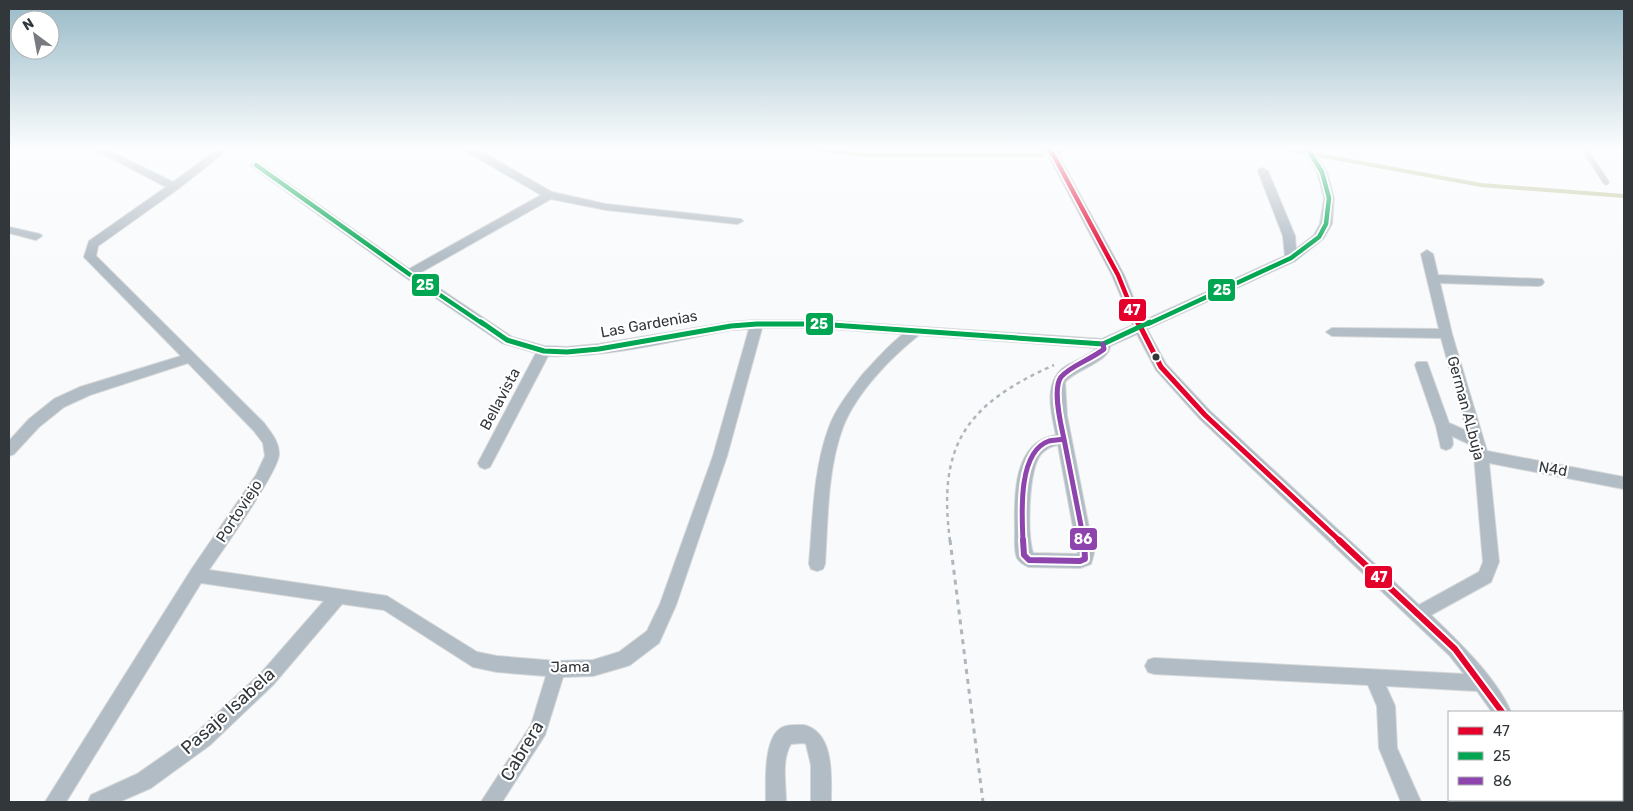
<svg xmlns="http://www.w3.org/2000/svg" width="1633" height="811" font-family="Rubik,sans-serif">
	<rect width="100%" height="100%" fill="#f8fafc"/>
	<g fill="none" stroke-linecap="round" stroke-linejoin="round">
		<path stroke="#bec496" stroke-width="4" d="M 807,148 L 867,155 L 1042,155
			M 1280,148 L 1481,185 L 1624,196
			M 1058,152 L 1070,148"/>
		<defs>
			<path id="lane" d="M 1586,148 L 1585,150 L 1606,182"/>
			<path id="street" d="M 92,148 L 104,148 L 173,182 L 219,148 L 230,148 L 178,189 L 98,246 L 96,256 L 264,423 C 271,433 279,441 279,454 C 279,471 222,551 209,570 L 387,596 L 477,652 L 497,656 L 557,661 L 593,660 L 619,652 L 647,631 L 660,604 L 713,456 L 749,329 L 731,330 C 673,341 607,358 548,356 L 490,467 L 485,469 L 480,467 L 478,463 L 536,353 L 502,343 L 405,277 L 252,167 L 251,165 L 252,163 L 260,163 L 409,269 L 541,195 L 464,150 L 463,148 L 475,148 L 552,192 L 606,204 L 741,219 L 743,221 L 737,224 L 606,210 L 551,199 L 418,274 L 512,337 L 544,346 L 567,347 L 599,344 L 731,322 L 757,320 L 818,320 L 1102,339 L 1133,325 L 1112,275 L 1049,157 L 1042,148 L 1052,148 L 1059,156 L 1124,275 L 1143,321 L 1285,256 L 1283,236 L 1258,171 L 1259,169 L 1263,168 L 1268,171 L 1295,236 L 1296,249 L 1314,235 L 1320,224 L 1324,198 L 1317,172 L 1302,148 L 1312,148 L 1327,172 L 1334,198 L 1332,224 L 1323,239 L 1295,261 L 1147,329 L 1166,364 L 1210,411 L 1419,605 L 1479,572 L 1483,562 L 1474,456 L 1471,445 L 1452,436 L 1453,444 L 1451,448 L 1446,450 L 1441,448 L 1436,426 L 1415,365 L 1417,362 L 1427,362 L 1449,423 L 1467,431 L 1441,338 L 1332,336 L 1326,332 L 1332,328 L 1439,329 L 1421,254 L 1427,250 L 1433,254 L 1438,275 L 1542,279 L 1544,282 L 1542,285 L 1538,286 L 1440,283 L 1452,334 L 1487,451 L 1624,477 L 1624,489 L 1489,463 L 1499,562 L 1491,582 L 1431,615 C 1458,641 1496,677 1511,712 L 1492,712 L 1477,691 L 1386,686 L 1395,706 L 1397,748 L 1421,802 L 1401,802 L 1379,748 L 1377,706 L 1368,685 L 1154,674 L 1148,672 L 1145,666 L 1148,660 L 1154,658 L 1464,674 L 1449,655 L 1200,419 L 1156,370 L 1137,334 L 1110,346 C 1110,361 1075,370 1065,382 L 1067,416 L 1094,553 L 1091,564 L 1080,568 L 1029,567 C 1024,565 1020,563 1017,558 C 1014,551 1015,539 1015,531 C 1014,497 1013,441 1056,435 C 1051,412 1043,380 1066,366 C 1077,360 1088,356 1097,348 L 919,335 C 891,357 856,393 843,427 C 827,470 828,519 825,564 L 823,569 L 817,571 L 811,569 L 809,564 C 813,519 813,470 829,427 C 836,408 850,391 862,375 C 875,361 888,346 903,334 L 818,328 L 762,328 L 727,456 L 676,605 L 659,643 L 630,665 L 624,667 L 593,676 L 563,677 L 545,735 L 502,802 L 481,802 L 531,725 L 546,676 L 497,672 L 473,667 L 384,610 L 342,604 L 273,685 L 210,745 L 151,788 L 119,802 L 88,802 L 91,795 L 137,774 L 196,733 L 261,673 L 324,601 L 201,583 L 66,802 L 45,802 L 191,570 L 256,475 L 265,456 L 263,443 L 254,431 L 188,363 L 90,395 L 64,407 L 39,427 L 14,454 L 9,456 L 9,441 L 29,419 L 54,399 L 80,387 L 181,356 L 84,257 L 89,241 L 166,187 ZM 1058,445 L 1078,554 L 1033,553 C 1027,534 1028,470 1041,454 C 1046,449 1051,446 1058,445 Z
				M 9,227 L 40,234 L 42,236 L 36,240 L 9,233 Z
				M 804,725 C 835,733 831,777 831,802 L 811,802 L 811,765 L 806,744 L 803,743 L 791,744 C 781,760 786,784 786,802 L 766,802 C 766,784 763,739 781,728 C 787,724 797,725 804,725 Z
				M 1549,800 L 1570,800 L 1571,802 L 1550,802 Z"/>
		</defs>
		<use href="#lane" stroke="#d5d7d8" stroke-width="7"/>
		<use href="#street" stroke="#d5d7d8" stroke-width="2"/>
		<path stroke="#afb7be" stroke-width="2.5" stroke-dasharray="4 4" stroke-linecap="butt" d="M 950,541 C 937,444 967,404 1054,365"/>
		<path stroke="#afb7be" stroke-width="3" stroke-dasharray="5 5" stroke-linecap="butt" d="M 950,540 L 983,802"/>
		<use href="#lane" stroke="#b1bcc5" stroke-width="5.5"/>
		<use href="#street" fill="#b1bcc5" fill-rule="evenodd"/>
		<defs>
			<path id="bus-1-far2" d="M 1047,148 L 1054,156 L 1118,275 L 1138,324"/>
			<path id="bus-1-far1" d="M 1138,322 L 1161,367 L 1205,415 L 1340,541"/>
			<path id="bus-1" d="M 1339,540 L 1455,649 L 1502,712"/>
			<path id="bus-2-far1" d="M 256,165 L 409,274 L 483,324
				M 1148,324 L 1291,258 L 1319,237 L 1326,224 L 1329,198 L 1322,172 L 1307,148"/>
			<path id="bus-2" d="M 481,322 L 507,340 L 544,351 L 567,352 L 599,349 L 731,326 L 757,324 L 818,324 L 1103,344 L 1150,322"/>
			<path id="bus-3-far1" d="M 1064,439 L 1084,541
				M 1064,439 C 1061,425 1052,389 1061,377 C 1070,366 1092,359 1104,349 L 1103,344
				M 1023,541 C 1022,516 1017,452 1049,441 C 1053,440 1059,440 1064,439"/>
			<path id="bus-3" d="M 1023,540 L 1024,555 L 1029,560 L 1080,561 L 1085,559 L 1084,540"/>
		</defs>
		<use href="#bus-1-far2" stroke="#fff" stroke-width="8"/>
		<use href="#bus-1-far1" stroke="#fff" stroke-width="9"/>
		<use href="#bus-1" stroke="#fff" stroke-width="10"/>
		<use href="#bus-2-far1" stroke="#fff" stroke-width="8"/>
		<use href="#bus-2" stroke="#fff" stroke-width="9"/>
		<use href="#bus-3-far1" stroke="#fff" stroke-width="9"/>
		<use href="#bus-3" stroke="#fff" stroke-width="10"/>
		<use href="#bus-1-far2" stroke="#e4002b" stroke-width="4.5"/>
		<use href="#bus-1-far1" stroke="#e4002b" stroke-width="5"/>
		<use href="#bus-1" stroke="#e4002b" stroke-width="6"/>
		<use href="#bus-2-far1" stroke="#00a651" stroke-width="4.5"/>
		<use href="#bus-2" stroke="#00a651" stroke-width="5"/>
		<use href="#bus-3-far1" stroke="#8e44ad" stroke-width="5"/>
		<use href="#bus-3" stroke="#8e44ad" stroke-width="6"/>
	</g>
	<linearGradient id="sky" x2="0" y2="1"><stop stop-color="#97bac7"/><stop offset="0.57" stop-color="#fcfdfe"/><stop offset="1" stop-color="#fcfdfe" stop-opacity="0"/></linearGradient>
	<rect width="1633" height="261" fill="url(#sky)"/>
	<circle fill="#31373b" stroke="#fff" stroke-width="2" cx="1156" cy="357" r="4.5"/>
	<g text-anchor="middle" stroke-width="4.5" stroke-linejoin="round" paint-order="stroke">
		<g font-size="15" fill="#31373b" stroke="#fff">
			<text transform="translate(649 324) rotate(-10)" y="5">Las Gardenias</text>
			<text transform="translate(500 399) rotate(-62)" y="5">Bellavista</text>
			<text transform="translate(1466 408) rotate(75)" y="5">German ALbuja</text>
			<text transform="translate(1553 469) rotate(10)" y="5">N4d</text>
			<text transform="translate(239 511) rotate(-57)" y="5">Portoviejo</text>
			<text transform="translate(570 667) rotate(-1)" y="5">Jama</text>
		</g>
		<g font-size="18" fill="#31373b" stroke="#fff">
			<text transform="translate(228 711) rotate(-42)" y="6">Pasaje Isabela</text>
			<text transform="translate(522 751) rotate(-59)" y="6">Cabrera</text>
		</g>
	</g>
	<g stroke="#fff" stroke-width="2">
		<rect x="411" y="273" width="29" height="24" rx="5" fill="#00a651"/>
		<rect x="1207" y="278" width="29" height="24" rx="5" fill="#00a651"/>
		<rect x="1118" y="298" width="29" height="24" rx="5" fill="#e4002b"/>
		<rect x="805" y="312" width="29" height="24" rx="5" fill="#00a651"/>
		<rect x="1069" y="527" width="29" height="24" rx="5" fill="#8e44ad"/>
		<rect x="1364" y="565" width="29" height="24" rx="5" fill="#e4002b"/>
	</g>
	<g font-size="14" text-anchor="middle" font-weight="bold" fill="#fff">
		<text x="425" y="290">25</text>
		<text x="1222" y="295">25</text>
		<text x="1132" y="315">47</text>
		<text x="819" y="329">25</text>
		<text x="1083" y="544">86</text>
		<text x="1379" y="582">47</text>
	</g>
	<rect width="1633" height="811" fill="none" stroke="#31373b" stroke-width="20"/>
	<rect x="1448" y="711" width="175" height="90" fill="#ffffff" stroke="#adafb1"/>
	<rect x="1458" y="727" width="25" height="8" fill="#e4002b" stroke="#adafb1"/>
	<text x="1493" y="736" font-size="15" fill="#31373b">47</text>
	<rect x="1458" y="752" width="25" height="8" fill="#00a651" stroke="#adafb1"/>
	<text x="1493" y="761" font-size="15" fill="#31373b">25</text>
	<rect x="1458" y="777" width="25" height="8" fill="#8e44ad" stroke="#adafb1"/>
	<text x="1493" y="786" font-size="15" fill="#31373b">86</text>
	<g transform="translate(35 35) rotate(328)"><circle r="24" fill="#ffffff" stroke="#adafb1"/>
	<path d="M0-4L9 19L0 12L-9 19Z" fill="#777b7f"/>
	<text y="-8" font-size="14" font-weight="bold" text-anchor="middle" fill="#31373b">N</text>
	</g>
</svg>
